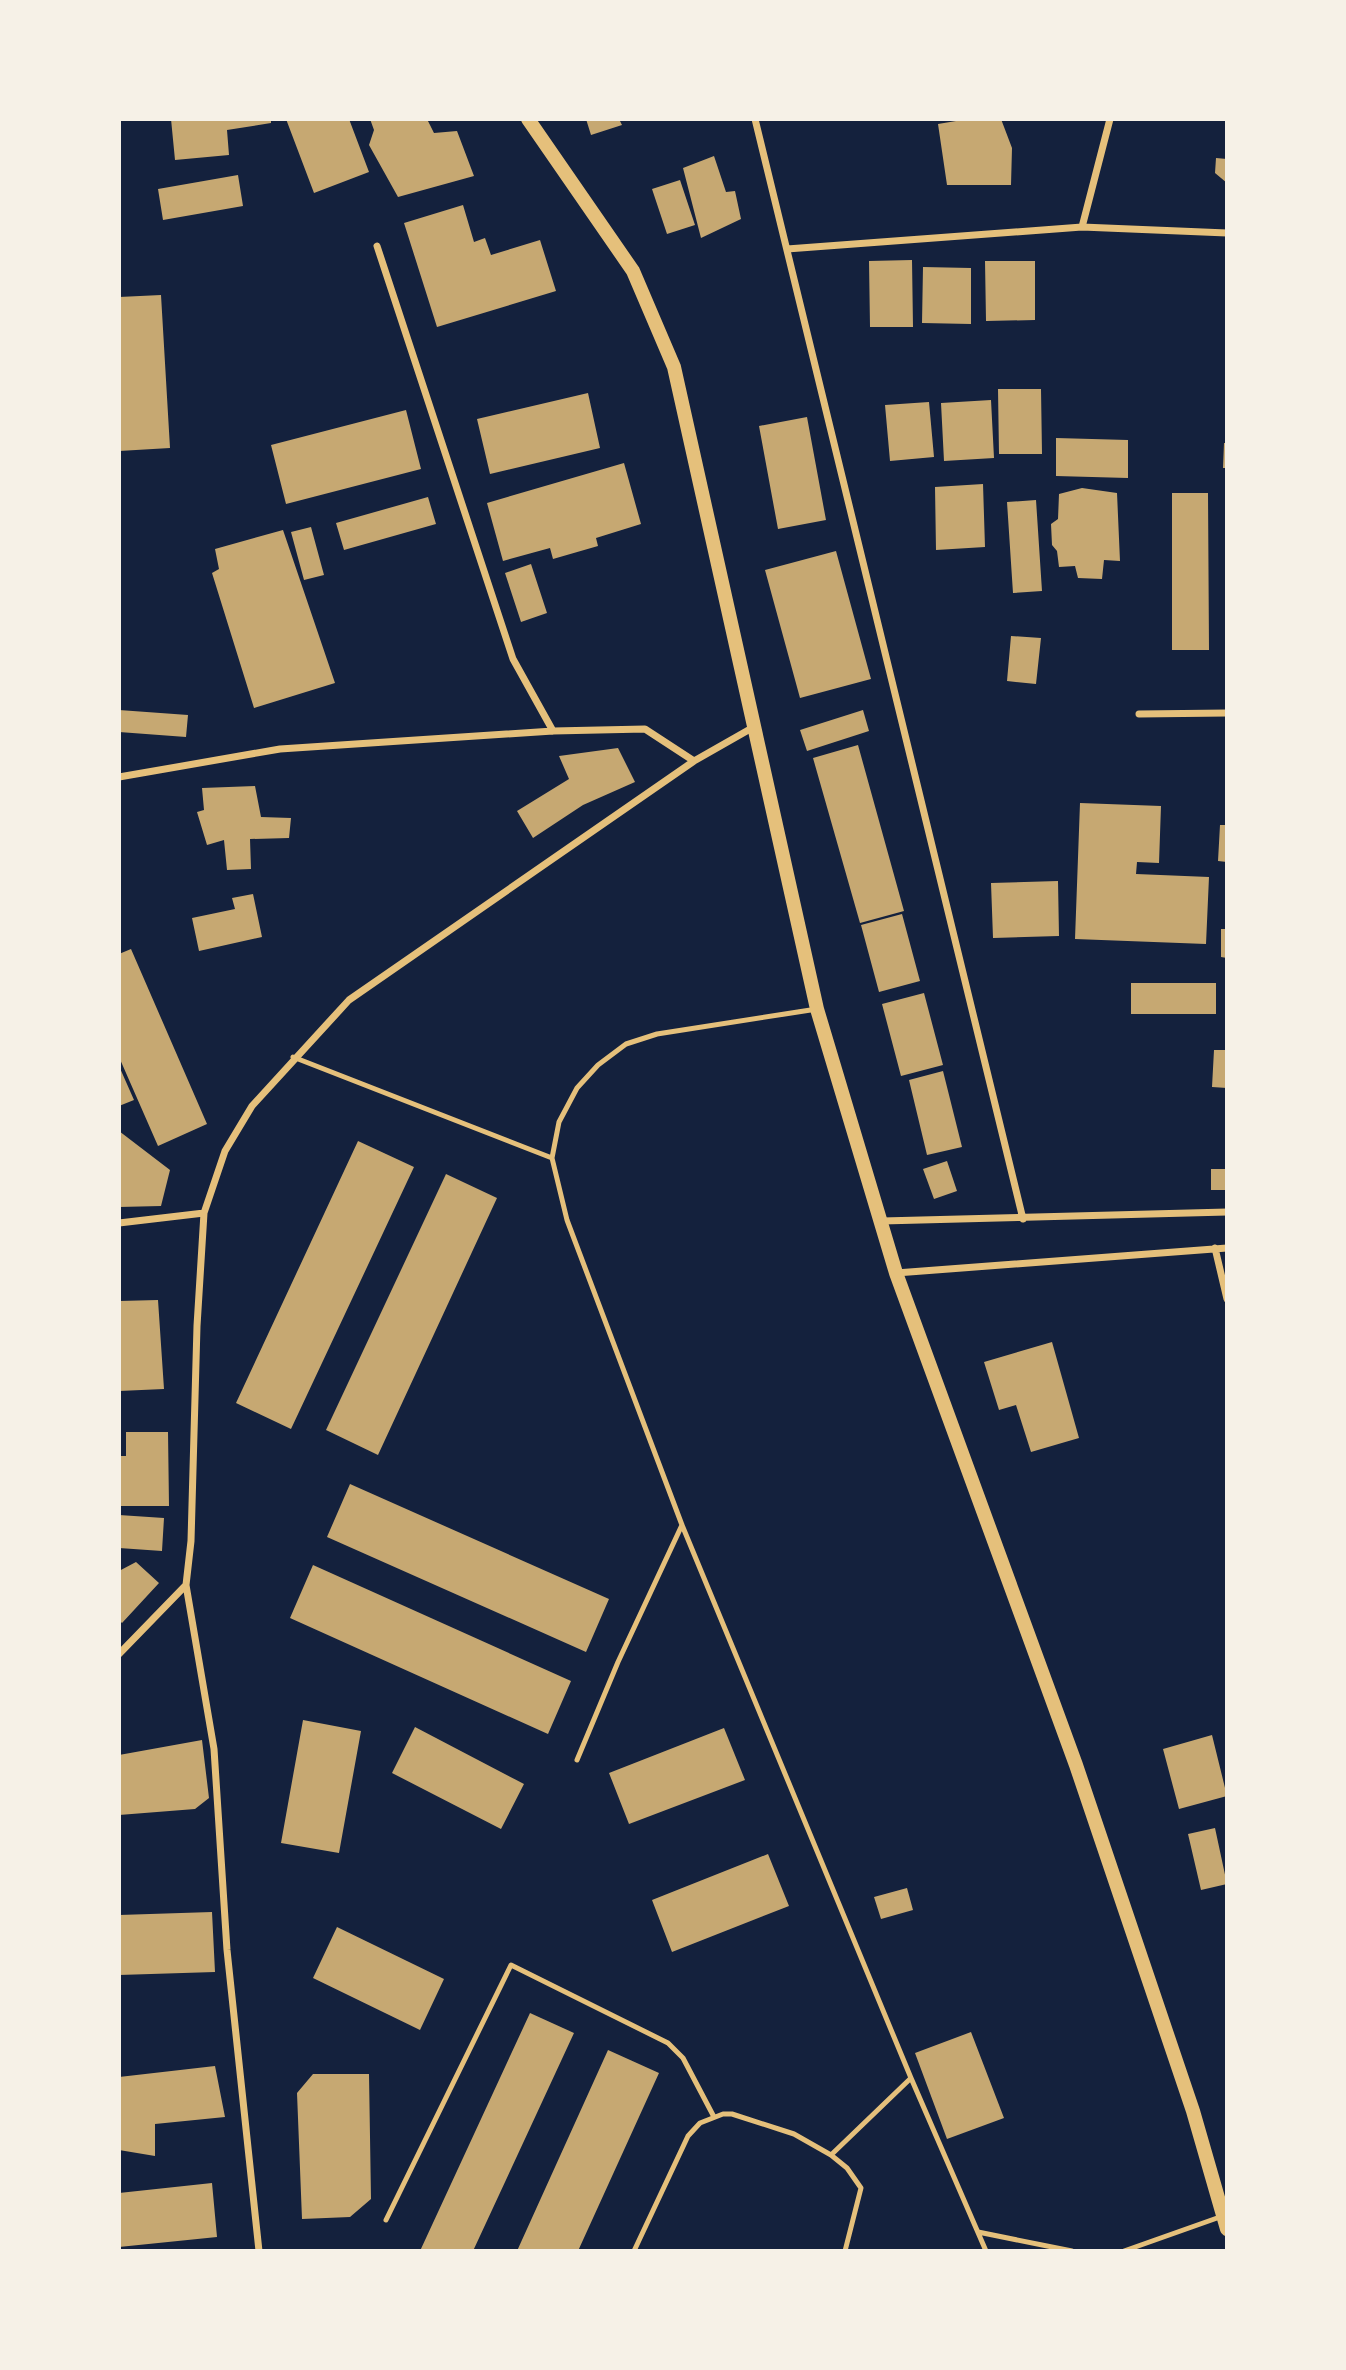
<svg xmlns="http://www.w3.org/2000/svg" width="1346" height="2370" font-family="'Playfair Display',serif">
	<rect width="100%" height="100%" fill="#14213d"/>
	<path fill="#c6a872" d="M 171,119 L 271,119 L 271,123 L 227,130 L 229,155 L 175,160 Z
		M 286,119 L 349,119 L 369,172 L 314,193 Z
		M 370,119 L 427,119 L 434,133 L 457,131 L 474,176 L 398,197 L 369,145 L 374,130 Z
		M 586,119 L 619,119 L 622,125 L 591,135 Z
		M 968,119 L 1001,119 L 1012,148 L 1011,185 L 947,185 L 938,124 Z
		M 714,156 L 726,192 L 735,191 L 741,219 L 701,238 L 683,168 Z
		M 1216,158 L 1227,159 L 1227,183 L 1215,173 Z
		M 238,175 L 243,206 L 163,220 L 158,189 Z
		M 680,180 L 695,225 L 667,234 L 652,189 Z
		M 463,205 L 474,242 L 485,238 L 491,255 L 540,240 L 556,291 L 437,327 L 404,223 Z
		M 912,260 L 913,327 L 870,327 L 869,261 Z
		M 985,261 L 1035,261 L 1035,320 L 986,321 Z
		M 923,267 L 971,268 L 971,324 L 922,323 Z
		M 161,295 L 170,448 L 119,451 L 119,297 Z
		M 998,389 L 1041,389 L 1042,454 L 999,454 Z
		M 588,393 L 600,448 L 490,474 L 477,419 Z
		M 991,400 L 994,458 L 944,461 L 941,403 Z
		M 929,402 L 934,457 L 890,461 L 885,405 Z
		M 406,410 L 421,469 L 286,504 L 271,445 Z
		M 807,417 L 826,520 L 778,529 L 759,426 Z
		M 1056,438 L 1128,440 L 1128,478 L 1056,476 Z
		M 1224,443 L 1227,443 L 1227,468 L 1223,468 Z
		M 624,463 L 641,524 L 596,538 L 598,546 L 553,559 L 550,548 L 503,561 L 487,503 Z
		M 983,484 L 985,547 L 936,550 L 935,487 Z
		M 1082,488 L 1117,493 L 1120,561 L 1104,560 L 1102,579 L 1078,578 L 1075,566 L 1059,567 L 1057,551 L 1052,545 L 1051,524 L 1058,519 L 1059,494 Z
		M 1172,493 L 1208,493 L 1209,650 L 1172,650 Z
		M 428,497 L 436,524 L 344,550 L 336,523 Z
		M 1036,500 L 1042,591 L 1013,593 L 1007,502 Z
		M 311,527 L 324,575 L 304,580 L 291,532 Z
		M 283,530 L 335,683 L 254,708 L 212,573 L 219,569 L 215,549 Z
		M 836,551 L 871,679 L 800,698 L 765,570 Z
		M 531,564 L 547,613 L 521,622 L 505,573 Z
		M 1011,636 L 1041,638 L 1036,684 L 1007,681 Z
		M 119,710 L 188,715 L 186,737 L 119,732 Z
		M 863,710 L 869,731 L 807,751 L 800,730 Z
		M 858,745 L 904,911 L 860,923 L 813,758 Z
		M 618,748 L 635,782 L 583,805 L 533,838 L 517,811 L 569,779 L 559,756 Z
		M 255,786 L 261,817 L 291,818 L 289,838 L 250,839 L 251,869 L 227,870 L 224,840 L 207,845 L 197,812 L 204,810 L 202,788 Z
		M 1080,803 L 1161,806 L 1159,863 L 1137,862 L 1136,874 L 1209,877 L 1206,944 L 1075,939 Z
		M 1220,825 L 1227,825 L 1227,862 L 1218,861 Z
		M 1058,881 L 1059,936 L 993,938 L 991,883 Z
		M 253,894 L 262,937 L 199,951 L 192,918 L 235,909 L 232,898 Z
		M 902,914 L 920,981 L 879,992 L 861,925 Z
		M 1221,929 L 1227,929 L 1227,958 L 1221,957 Z
		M 131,949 L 207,1124 L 158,1146 L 119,1057 L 119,954 Z
		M 1131,983 L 1216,983 L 1216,1014 L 1131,1014 Z
		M 924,993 L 943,1065 L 901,1076 L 882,1004 Z
		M 1214,1050 L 1227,1050 L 1227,1088 L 1212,1087 Z
		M 119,1066 L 134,1100 L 119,1106 Z
		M 943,1071 L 962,1147 L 927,1155 L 909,1080 Z
		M 119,1131 L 170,1170 L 161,1206 L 119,1207 Z
		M 358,1141 L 414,1167 L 291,1429 L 236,1403 Z
		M 947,1161 L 957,1191 L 934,1199 L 923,1169 Z
		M 1211,1169 L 1227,1169 L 1227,1190 L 1211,1190 Z
		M 446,1174 L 497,1198 L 378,1455 L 326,1430 Z
		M 158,1300 L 164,1389 L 119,1391 L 119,1301 Z
		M 1052,1342 L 1079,1438 L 1031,1452 L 1016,1405 L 999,1410 L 984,1362 Z
		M 126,1432 L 168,1432 L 169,1506 L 119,1506 L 119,1456 L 126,1456 Z
		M 350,1484 L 609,1599 L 586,1652 L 327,1537 Z
		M 119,1515 L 164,1518 L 162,1551 L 119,1548 Z
		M 136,1562 L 159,1583 L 122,1623 L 119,1620 L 119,1571 Z
		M 313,1565 L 571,1681 L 548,1734 L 290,1618 Z
		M 303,1720 L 361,1731 L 339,1853 L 281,1843 Z
		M 415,1727 L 524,1784 L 501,1829 L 392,1773 Z
		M 724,1728 L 745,1780 L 629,1824 L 609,1773 Z
		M 1212,1735 L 1227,1796 L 1179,1809 L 1163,1749 Z
		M 202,1740 L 209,1798 L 195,1809 L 119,1815 L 119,1755 Z
		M 1215,1828 L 1227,1884 L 1201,1890 L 1188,1834 Z
		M 768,1854 L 789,1906 L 672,1952 L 652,1900 Z
		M 907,1888 L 913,1910 L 881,1919 L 874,1897 Z
		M 212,1912 L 215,1972 L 119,1975 L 119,1915 Z
		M 337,1927 L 444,1979 L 420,2030 L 313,1978 Z
		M 530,2013 L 574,2033 L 473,2251 L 420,2251 Z
		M 971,2032 L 1004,2118 L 947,2139 L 915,2053 Z
		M 608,2050 L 659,2073 L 578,2251 L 517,2251 Z
		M 215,2066 L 225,2117 L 155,2124 L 155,2156 L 119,2150 L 119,2077 Z
		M 313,2074 L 369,2074 L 371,2199 L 350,2217 L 302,2219 L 297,2093 Z
		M 212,2183 L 217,2237 L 119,2247 L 119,2193 Z"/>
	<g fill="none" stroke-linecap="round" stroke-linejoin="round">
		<path stroke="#e5c07b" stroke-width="5" d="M 817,1009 L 657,1034 L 626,1044 L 598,1065 L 577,1088 L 559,1122 L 552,1158 L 567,1220 L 682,1525 L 911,2078 L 986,2251
			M 293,1057 L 552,1158
			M 577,1760 L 618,1662 L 682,1525
			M 831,2155 L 911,2078
			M 386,2220 L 511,1965 L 668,2043 L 683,2058 L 714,2117
			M 978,2232 L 1072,2251
			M 634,2251 L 688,2136 L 700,2123 L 723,2114 L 732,2114 L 794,2134 L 831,2155 L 847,2168 L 861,2188 L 845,2251
			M 1124,2251 L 1220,2217"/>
		<path stroke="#e5c07b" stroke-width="7" d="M 755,119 L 1023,1219
			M 1082,227 L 1110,119
			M 377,246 L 513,659 L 553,731
			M 787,249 L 1082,227 L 1227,233
			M 1139,714 L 1227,713
			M 119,777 L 280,749 L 553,731 L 645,729 L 694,761
			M 882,1221 L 1227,1212
			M 119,1223 L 204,1213
			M 1215,1248 L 1227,1299
			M 896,1273 L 1227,1248
			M 186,1585 L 214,1749 L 227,1950 L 259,2251
			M 119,1654 L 186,1585 L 191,1541 L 197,1326 L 204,1213 L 225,1151 L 252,1106 L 349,1000 L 694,761 L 752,728"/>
		<path stroke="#e5c07b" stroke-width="14" d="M 528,119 L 633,271 L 674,367 L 817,1009 L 896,1273 L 1076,1765 L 1193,2111 L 1227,2229"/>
	</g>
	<rect width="1346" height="2370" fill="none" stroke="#f6f1e7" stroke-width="242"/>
</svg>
